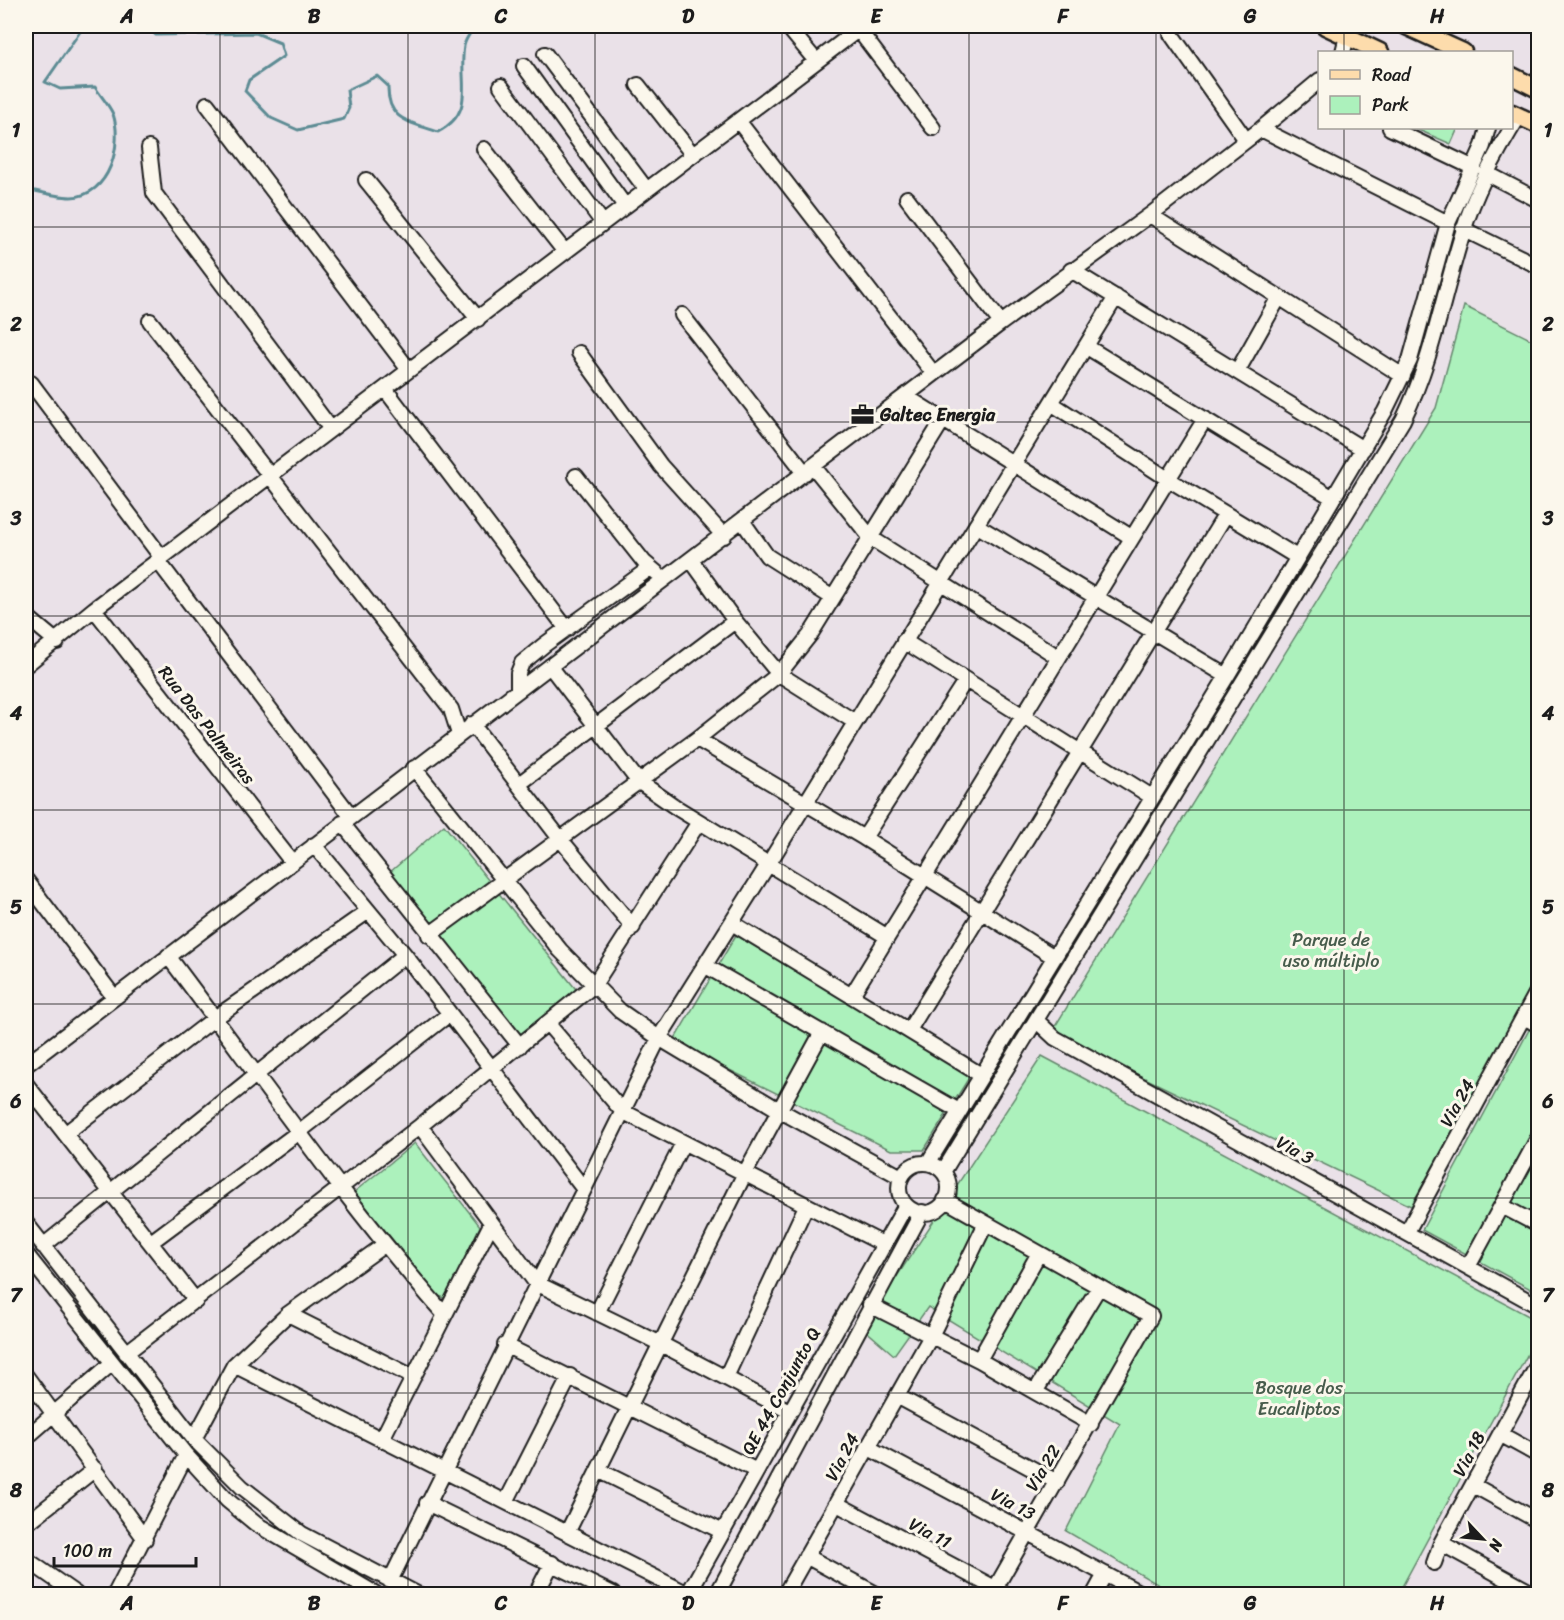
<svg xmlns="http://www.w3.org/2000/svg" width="1564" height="1620" font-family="Sriracha,sans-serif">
	<rect width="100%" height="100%" fill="#eae1e8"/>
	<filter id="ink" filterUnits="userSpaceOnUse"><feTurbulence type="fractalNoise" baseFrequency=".0167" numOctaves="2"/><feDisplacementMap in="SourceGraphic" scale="12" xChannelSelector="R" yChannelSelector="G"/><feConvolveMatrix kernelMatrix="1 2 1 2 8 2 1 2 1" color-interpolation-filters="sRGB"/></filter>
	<g filter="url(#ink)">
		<path fill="#acf1bc" stroke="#64866c" stroke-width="1.5" d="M 1414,128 L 1458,128 L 1451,144 Z
			M 1464,306 L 1538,343 L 1538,978 L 1411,1206 L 1051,1033 L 1436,408 Z
			M 444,825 L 579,993 L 523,1038 L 389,873 Z
			M 736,935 L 970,1076 L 924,1150 L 891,1150 L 673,1042 Z
			M 1538,1013 L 1538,1293 L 1422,1230 Z
			M 1042,1056 L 1538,1321 L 1538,1335 L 1398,1594 L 1174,1594 L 1066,1531 L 1120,1424 L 928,1307 L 894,1355 L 863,1328 Z
			M 415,1143 L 480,1226 L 446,1298 L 438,1296 L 354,1192 Z"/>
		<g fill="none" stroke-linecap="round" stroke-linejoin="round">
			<path stroke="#5c8b93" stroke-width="3" d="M 145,26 L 156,35 L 256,33 L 280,43 L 284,56 L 249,80 L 245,91 L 271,118 L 298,130 L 344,119 L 349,108 L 347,90 L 377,76 L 388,86 C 387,121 410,122 438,132 C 477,111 458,83 464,46 C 465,39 471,32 475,26
				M 26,189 C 40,192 57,197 71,197 C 110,196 123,144 113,114 C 109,105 100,95 95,87 L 60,89 L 45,82 L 84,26"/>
			<defs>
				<path id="minor" d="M 787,26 L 816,61
					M 858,29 L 933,128
					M 1171,34 L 1246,140
					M 1343,52 L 1347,36
					M 545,54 L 646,189
					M 524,66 L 625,206
					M 638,85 L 693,155
					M 501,86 L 603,223
					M 207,104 L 409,370
					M 743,127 L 934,374
					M 1390,128 L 1474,168
					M 1261,129 L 1448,223
					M 149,148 L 154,193 L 331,429
					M 484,149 L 565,252
					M 1488,174 L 1538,200
					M 366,180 L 478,319
					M 907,198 L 1001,323
					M 1150,215 L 1403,376
					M 1463,229 L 1538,266
					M 1071,270 L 1363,449
					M 682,315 L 805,473
					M 150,321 L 451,709 L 459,734
					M 1087,347 L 1333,498
					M 579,353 L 661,466 L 724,536
					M 1238,370 L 1279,297
					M 31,383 L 162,558
					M 385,389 L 567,629
					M 905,396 L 1131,537
					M 1051,403 L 1168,479 L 1297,557
					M 813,466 L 871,538 L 1058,657
					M 576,476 L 644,562 L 657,573
					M 743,522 L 767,556 L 833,598
					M 976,525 L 1227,676
					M 691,560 L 735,621 L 779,674 L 855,722
					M 158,561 L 351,816
					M 94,609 L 292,862
					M 26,616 L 57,642
					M 904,641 L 1152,797
					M 26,665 L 94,609 L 863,26
					M 550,666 L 638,781 L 677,808 L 886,936
					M 518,689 L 518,673 L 522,663 L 544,645 L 650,568
					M 472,724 L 561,840 L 633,927
					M 697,739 L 864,838 L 1054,957
					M 414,768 L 560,950 L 620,1011 L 659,1038 L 779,1110 L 901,1177
					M 519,784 L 735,621
					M 342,823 L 520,1046
					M 864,838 L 965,681
					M 314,845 L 405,955 L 583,1188
					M 26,880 L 114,997
					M 732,923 L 981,1075
					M 429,935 L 697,739 L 779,674 L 810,635 L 943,420
					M 168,956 C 259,1076 344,1200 444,1314
					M 704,965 L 959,1111
					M 852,995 L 1205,419
					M 1524,1017 L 1538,1025
					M 1037,1021 L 1055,1038 L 1538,1306
					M 548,1024 L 622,1111 L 883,1244
					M 909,1030 L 1226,514
					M 26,1065 L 1001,323 L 1150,215 L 1261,129 L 1320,80
					M 26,1084 L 196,1301
					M 420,1126 L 536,1283 L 659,1343 L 789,1411
					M 66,1133 L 215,1018 L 367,912
					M 928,1163 L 1227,676 L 1385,411 L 1410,360 L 1448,223 L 1483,146 L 1488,128
					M899 1188a25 25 0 1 1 50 0a25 25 0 1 1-50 0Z
					M 943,1172 L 1403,420 C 1434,356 1442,298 1463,232 C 1475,192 1497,151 1519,116
					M 945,1200 L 1151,1316 L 992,1594
					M 1502,1206 L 1538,1225
					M 26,1223 L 194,1439 L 242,1487 L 302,1534 L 417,1594
					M 1407,1232 L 1538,990
					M 151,1242 L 300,1131 L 448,1015
					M 43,1246 L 405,955
					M 26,1254 L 186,1455 L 227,1500 L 256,1524 L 376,1594
					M 1468,1267 L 1538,1138
					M 870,1305 L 979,1360 L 1091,1424
					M 597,1313 L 683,1143
					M 288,1314 L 413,1377
					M 505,1345 L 757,1471
					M 126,1353 L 420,1126 L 594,985 L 699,822
					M 979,1360 L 1039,1253
					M 234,1365 L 688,1594
					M 26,1376 L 145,1539
					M 726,1377 L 806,1206
					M 1035,1392 L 1099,1287
					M 897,1396 L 1057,1482
					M 1500,1434 L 1538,1455
					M 26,1438 L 111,1364
					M 194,1439 L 234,1365 L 288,1314 L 384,1245
					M 382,1439 L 491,1224
					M 867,1447 L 1142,1594
					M 600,1471 L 723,1532
					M 1473,1485 L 1538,1521
					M 506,1502 L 570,1376
					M 427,1503 L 613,1594
					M 837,1504 L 1006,1594
					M 26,1524 L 95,1469
					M 567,1533 L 744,1175 L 822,1032
					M 1441,1543 L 1534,1594
					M 806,1556 L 876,1594
					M 26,1559 L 76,1594
					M 1434,1563 L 1441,1543 L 1538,1364
					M 390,1581 L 659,1038 L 769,863 L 1116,297
					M 115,1594 L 186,1455
					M 536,1594 L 552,1563
					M 688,1594 L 906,1205
					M 717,1594 L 922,1212
					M 785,1594 L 931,1336 L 986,1223
					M 1094,1594 L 1105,1574"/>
				<path id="major" d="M 1325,26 L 1380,52
					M 1406,26 L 1463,52
					M 1512,76 L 1538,89
					M 1512,113 L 1538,125"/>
			</defs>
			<use href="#minor" stroke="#1c1c1c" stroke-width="18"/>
			<use href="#major" stroke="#1c1c1c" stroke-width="21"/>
			<use href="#minor" stroke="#fbf7ec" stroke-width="14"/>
			<use href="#major" stroke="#fddcac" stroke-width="16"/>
		</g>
	</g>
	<path fill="none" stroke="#1c1c1c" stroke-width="1.5" stroke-opacity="0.55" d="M 220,26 L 220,1594M 408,26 L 408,1594M 595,26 L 595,1594M 782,26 L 782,1594M 969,26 L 969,1594M 1156,26 L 1156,1594M 1344,26 L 1344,52M 1344,128 L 1344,1594M 26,227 L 1538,227M 26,422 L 1538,422M 26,616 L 1538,616M 26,810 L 1538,810M 26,1004 L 1538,1004M 26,1198 L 1538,1198M 26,1393 L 1538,1393"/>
	<defs>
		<symbol id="office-bare" viewBox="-9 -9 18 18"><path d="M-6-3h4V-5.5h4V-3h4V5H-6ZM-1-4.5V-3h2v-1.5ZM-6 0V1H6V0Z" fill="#1c1c1c" stroke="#fbf7ec" stroke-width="2.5" paint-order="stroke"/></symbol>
	</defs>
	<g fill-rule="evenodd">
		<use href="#office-bare" x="846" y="398" width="33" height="33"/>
	</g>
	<g text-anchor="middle" stroke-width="6" stroke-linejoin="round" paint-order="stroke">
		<g font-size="18" font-weight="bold" fill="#1c1c1c" stroke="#fbf7ec" text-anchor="start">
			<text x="880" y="421">Galtec Energia</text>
		</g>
		<g font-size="18" fill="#1c1c1c" stroke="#fbf7ec">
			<text transform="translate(207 725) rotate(52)" y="6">Rua Das Palmeiras</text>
			<text transform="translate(1457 1103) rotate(-61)" y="6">Via 24</text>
			<text transform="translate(1295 1150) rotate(29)" y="6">Via 3</text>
			<text transform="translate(781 1391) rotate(-61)" y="6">QE 44 Conjunto Q</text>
			<text transform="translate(1469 1454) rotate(-62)" y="6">Via 18</text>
			<text transform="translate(842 1457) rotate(-62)" y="6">Via 24</text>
			<text transform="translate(1043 1468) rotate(-59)" y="6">Via 22</text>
			<text transform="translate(1013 1504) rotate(28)" y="6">Via 13</text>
			<text transform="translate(930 1533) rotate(28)" y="6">Via 11</text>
		</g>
		<g font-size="18" fill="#475c4c" stroke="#fbf7ec">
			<text x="1331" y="946">Parque de<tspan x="1331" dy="21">uso múltiplo</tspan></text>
			<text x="1299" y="1394">Bosque dos<tspan x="1299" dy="21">Eucaliptos</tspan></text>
		</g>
	</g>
	<rect width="1564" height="1620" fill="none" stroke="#fbf7ec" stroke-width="66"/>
	<rect x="1318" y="51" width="195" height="78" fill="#fbf7ec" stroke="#a29f99" stroke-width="1.5"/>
	<rect x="1330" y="70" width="30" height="9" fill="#fddcac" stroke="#a29f99" stroke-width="1.5"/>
	<text x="1372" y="81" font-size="18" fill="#1c1c1c">Road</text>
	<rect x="1330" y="96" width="30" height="18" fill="#acf1bc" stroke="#a29f99" stroke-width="1.5"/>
	<text x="1372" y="111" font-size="18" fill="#1c1c1c">Park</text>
	<g transform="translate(1483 1539) rotate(116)" stroke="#fbf7ec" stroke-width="4.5" paint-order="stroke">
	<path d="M0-4.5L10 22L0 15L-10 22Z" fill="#1c1c1c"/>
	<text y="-9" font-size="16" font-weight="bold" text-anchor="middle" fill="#1c1c1c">N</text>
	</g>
	<path d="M54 1557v9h142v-9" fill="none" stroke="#1c1c1c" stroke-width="3"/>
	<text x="63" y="1557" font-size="18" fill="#1c1c1c" stroke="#fbf7ec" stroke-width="4.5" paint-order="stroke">100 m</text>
	<rect x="33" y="33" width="1498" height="1554" fill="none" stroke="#1c1c1c" stroke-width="2"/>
	<g font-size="20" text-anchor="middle" font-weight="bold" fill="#1c1c1c">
		<text x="127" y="23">A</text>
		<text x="314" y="23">B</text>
		<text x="501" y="23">C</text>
		<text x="688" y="23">D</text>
		<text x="876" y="23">E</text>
		<text x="1063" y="23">F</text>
		<text x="1250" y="23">G</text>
		<text x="1437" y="23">H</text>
		<text x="16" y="137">1</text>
		<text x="1548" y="137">1</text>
		<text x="16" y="331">2</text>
		<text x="1548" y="331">2</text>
		<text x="16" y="525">3</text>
		<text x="1548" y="525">3</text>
		<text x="16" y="720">4</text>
		<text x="1548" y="720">4</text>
		<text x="16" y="914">5</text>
		<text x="1548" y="914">5</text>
		<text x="16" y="1108">6</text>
		<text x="1548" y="1108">6</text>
		<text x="16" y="1302">7</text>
		<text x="1548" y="1302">7</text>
		<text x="16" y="1497">8</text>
		<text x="1548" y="1497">8</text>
		<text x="127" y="1610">A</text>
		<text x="314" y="1610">B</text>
		<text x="501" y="1610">C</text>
		<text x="688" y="1610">D</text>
		<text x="876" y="1610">E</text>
		<text x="1063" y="1610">F</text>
		<text x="1250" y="1610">G</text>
		<text x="1437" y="1610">H</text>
	</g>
</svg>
